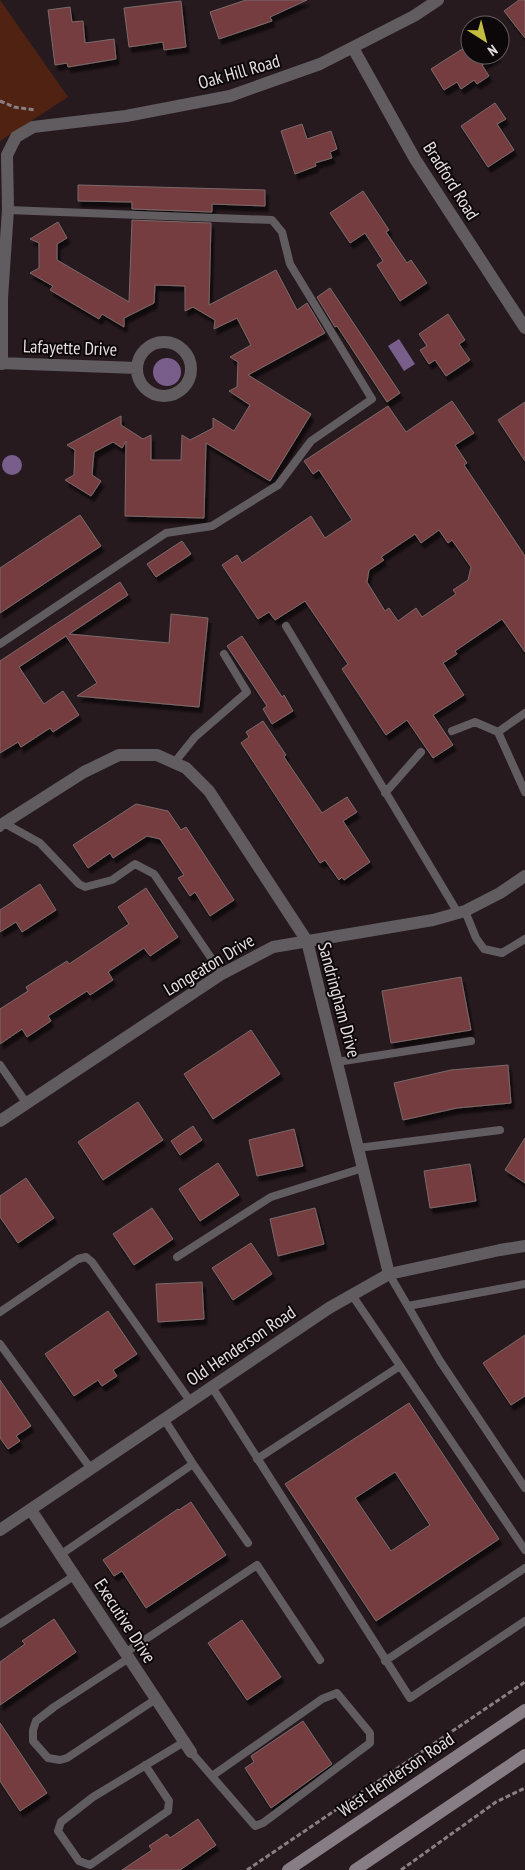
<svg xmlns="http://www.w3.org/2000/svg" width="525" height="1870" font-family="'PT Sans Narrow',sans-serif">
	<defs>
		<filter id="shadow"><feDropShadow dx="3" dy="5.5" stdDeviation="1" flood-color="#0009"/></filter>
	</defs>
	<rect width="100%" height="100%" fill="#271a1f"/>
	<path fill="#502212" d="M 0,0 L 68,97 L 0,141 Z"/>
	<path fill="#795e8c" d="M 399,339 L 415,364 L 404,371 L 388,346 Z
		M153 372a14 14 0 1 1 28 0a14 14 0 1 1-28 0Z
		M2 465a10 10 0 1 1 20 0a10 10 0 1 1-20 0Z"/>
	<path fill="#743d3f" stroke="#7b6a6a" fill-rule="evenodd" filter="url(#shadow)" d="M 246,0 L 307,0 L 270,17 L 272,21 L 219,39 L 210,12 Z
		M 519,0 L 525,0 L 525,38 L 504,11 Z
		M 181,1 L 186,47 L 164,50 L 163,42 L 129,47 L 124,8 Z
		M 70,7 L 72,22 L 83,21 L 85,43 L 114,39 L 116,59 L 68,67 L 67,63 L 55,65 L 48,10 Z
		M 470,44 L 470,55 L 499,55 L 482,65 L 489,76 L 477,84 L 474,80 L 461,89 L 457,82 L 444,90 L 431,69 Z
		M 495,103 L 506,119 L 497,124 L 514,150 L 488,167 L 461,126 Z
		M 302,124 L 307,139 L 331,131 L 337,149 L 330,152 L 332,158 L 315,163 L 316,166 L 295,174 L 281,131 Z
		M 78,185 L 265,190 L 265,206 L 212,204 L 212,212 L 132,209 L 132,202 L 78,201 Z
		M 363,191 L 389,230 L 386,232 L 407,263 L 411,260 L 427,283 L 400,301 L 377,265 L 383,261 L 365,233 L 350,243 L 330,213 Z
		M 132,220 L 211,223 L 209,305 L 276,270 L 297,310 L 307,303 L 325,333 L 248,375 L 311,414 L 270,481 L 206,443 L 204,518 L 125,516 L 126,441 L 122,448 L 113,442 L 94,452 L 92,475 L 101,481 L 91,496 L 65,480 L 74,475 L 75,450 L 67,445 L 121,416 L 121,425 L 143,439 L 151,435 L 151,460 L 181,460 L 182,435 L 190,440 L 213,428 L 213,418 L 234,431 L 250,405 L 229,391 L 237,387 L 238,362 L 230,357 L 251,345 L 237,318 L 214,329 L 215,320 L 193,307 L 185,311 L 185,286 L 155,285 L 154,303 L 124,318 L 124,327 L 102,314 L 99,319 L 50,290 L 53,286 L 30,273 L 39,268 L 39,243 L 30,239 L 58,222 L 67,238 L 57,244 L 57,260 L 129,302 Z
		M 330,288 L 400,393 L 387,402 L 337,326 L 335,327 L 317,297 Z
		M 448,314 L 465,340 L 459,344 L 470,360 L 446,376 L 435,360 L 429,364 L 420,350 L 427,346 L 419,334 Z
		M 452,401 L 474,433 L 455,445 L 467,463 L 464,465 L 525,556 L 525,652 L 502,619 L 455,651 L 457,654 L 443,663 L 464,695 L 433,715 L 453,745 L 433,758 L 407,720 L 386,735 L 342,669 L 348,664 L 305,601 L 275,620 L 269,612 L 258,619 L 222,565 L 237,555 L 242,563 L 311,516 L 325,538 L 352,520 L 319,470 L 313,474 L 304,461 L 388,406 L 406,432 ZM 439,530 L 448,543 L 452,540 L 471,567 L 468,580 L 453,590 L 456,594 L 422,617 L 416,608 L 398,621 L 389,608 L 385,611 L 367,582 L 369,570 L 384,560 L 381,557 L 415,534 L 421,543 Z
		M 525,402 L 525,461 L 498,420 Z
		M 80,515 L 101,546 L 0,613 L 0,568 Z
		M 182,541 L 191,554 L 156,577 L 147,564 Z
		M 120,582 L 128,595 L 69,634 L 169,643 L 171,614 L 208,618 L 199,707 L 77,696 L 97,683 L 66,636 L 19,667 L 44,704 L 63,691 L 79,715 L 53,732 L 50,728 L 21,747 L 18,742 L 0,753 L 0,661 Z
		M 242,636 L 282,697 L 284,695 L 293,711 L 272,724 L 263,709 L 267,706 L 227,646 Z
		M 263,721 L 286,755 L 284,757 L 322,813 L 347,797 L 357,812 L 343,821 L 370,862 L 344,880 L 342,877 L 339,880 L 325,860 L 320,863 L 241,743 L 249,737 L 246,732 Z
		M 136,804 L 168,811 L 181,830 L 186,827 L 234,900 L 210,916 L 195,892 L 190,896 L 178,878 L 184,875 L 160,839 L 147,836 L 113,858 L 110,853 L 88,868 L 73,845 Z
		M 40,884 L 56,910 L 22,932 L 16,922 L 0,932 L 0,910 Z
		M 146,888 L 178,937 L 150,956 L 144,948 L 108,972 L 113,980 L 90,995 L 87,991 L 48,1016 L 51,1021 L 27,1037 L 22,1029 L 0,1044 L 0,1009 L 28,991 L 26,987 L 67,961 L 69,964 L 129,924 L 118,907 Z
		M 461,977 L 471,1030 L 391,1043 L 382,991 Z
		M 251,1030 L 280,1074 L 213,1119 L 184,1074 Z
		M 508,1065 L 511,1103 L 457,1108 L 403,1120 L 394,1083 L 451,1070 Z
		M 138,1102 L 163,1140 L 103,1180 L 78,1142 Z
		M 193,1126 L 202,1140 L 180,1155 L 171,1141 Z
		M 294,1129 L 303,1166 L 257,1176 L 249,1140 Z
		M 525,1138 L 525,1183 L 505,1170 Z
		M 218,1163 L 239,1195 L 200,1221 L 179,1189 Z
		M 470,1164 L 476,1201 L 430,1208 L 424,1171 Z
		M 26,1178 L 54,1218 L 18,1243 L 0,1217 L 0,1196 Z
		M 152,1208 L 173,1239 L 134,1265 L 113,1234 Z
		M 315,1208 L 324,1244 L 278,1256 L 270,1219 Z
		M 251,1243 L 272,1274 L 233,1300 L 212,1268 Z
		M 202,1282 L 204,1319 L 158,1322 L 156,1284 Z
		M 108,1311 L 137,1354 L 113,1370 L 117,1376 L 102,1386 L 98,1380 L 74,1396 L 45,1354 Z
		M 525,1335 L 525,1396 L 511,1405 L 483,1363 Z
		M 0,1380 L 31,1426 L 16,1436 L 20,1441 L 8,1449 L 0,1438 Z
		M 409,1403 L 499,1539 L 376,1621 L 285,1484 ZM 395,1472 L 430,1525 L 391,1551 L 355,1498 Z
		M 191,1502 L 226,1555 L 146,1608 L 122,1571 L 114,1576 L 103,1560 L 178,1509 L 179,1510 Z
		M 54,1619 L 76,1652 L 0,1705 L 0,1662 L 25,1644 L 22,1641 Z
		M 242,1620 L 281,1677 L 247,1700 L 208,1643 Z
		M 303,1721 L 332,1764 L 271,1808 L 245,1768 L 254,1762 L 251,1756 Z
		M 0,1723 L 47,1793 L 20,1811 L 0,1781 Z
		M 198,1819 L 216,1845 L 180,1870 L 122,1870 L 152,1850 L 149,1846 L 167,1834 L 170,1838 Z"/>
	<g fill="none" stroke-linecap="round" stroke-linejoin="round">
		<path stroke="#897e82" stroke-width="3" stroke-dasharray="5 2.5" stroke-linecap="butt" d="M 0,101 L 14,107 L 36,110
			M 247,1870 L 525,1682
			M 401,1870 L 496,1802 L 525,1788"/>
		<path stroke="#615c60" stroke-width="8" d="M 286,626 L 458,913
			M 0,644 L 166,533 L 212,526 L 278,485 L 311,441 L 372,399 L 290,264 L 282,232 L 272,220 L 8,210
			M 525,713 L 498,732 L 525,792
			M 452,731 L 475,722 L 498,732
			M 174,763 L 195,737 L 247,692 L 224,654
			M 385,793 L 421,752
			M 0,828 L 4,823 L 40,843 L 79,884 L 85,887 L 112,880 L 135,864 L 154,874 L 222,974
			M 465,911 L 476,938 L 484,949 L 502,953 L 525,939
			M 337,1062 L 471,1041
			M 0,1065 L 27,1104
			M 358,1148 L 500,1130
			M 177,1257 L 271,1197 L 363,1168
			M 389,1274 L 440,1361 L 525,1488
			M 352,1295 L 525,1550
			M 408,1306 L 525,1284
			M 0,1312 L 78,1259 L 86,1257 L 92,1262 L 190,1401
			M 0,1344 L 91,1469
			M 212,1387 L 410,1698 L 525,1621
			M 257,1459 L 400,1366
			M 193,1464 L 248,1543
			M 60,1555 L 193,1464 L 164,1419
			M 0,1624 L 74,1576
			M 125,1653 L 257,1565 L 320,1660
			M 129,1658 L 54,1707 L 36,1721 L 33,1730 L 33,1741 L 48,1758 L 60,1760 L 67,1758 L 156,1699
			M 385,1661 L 525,1568
			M 191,1752 L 255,1826 L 263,1823 L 370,1743 L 370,1733 L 337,1693 L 322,1699 L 212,1776
			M 145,1765 L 169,1801 L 168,1811 L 90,1865 L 79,1861 L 58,1831 L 61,1822 L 93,1797 L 184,1742"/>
		<path stroke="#615c60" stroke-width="12" d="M 353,48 L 415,159 L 525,328
			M137 369a27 27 0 1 1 54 0a27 27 0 1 1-54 0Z
			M 0,363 L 137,368
			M 2,364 L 2,298 L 8,210 L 7,155 L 16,137 L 33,127 L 126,116 L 230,96 L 320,64 L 414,16 L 438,0
			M 4,823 L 84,772 L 119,755 L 157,755 L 186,768 L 209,791 L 307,941 L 389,1274
			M 0,1121 L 220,975 L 273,947 L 433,920 L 465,911 L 500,893 L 525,876
			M 31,1510 L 191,1752
			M 0,1530 L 329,1308 L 389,1274 L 500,1250 L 525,1246"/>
		<path stroke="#877e85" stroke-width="12" d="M 288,1870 L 525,1710
			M 355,1870 L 525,1755"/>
	</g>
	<g text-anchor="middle" stroke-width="4" stroke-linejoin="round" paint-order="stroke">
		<g font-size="18" fill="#e7dee1" stroke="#0c0709">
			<text transform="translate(239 72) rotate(-16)" y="6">Oak Hill Road</text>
			<text transform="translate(451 181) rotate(58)" y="6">Bradford Road</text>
			<text transform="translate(70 348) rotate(2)" y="6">Lafayette Drive</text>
			<text transform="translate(209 965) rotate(-31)" y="6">Longeaton Drive</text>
			<text transform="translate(339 1000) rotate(75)" y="6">Sandringham Drive</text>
			<text transform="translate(241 1346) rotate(-34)" y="6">Old Henderson Road</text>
			<text transform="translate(125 1621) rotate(57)" y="6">Executive Drive</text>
			<text transform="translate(396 1775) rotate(-34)" y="6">West Henderson Road</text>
		</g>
	</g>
	<g transform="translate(485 40) rotate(144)"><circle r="24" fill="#0c0709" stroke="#645d5f"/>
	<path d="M0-4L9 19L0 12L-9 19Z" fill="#c2bd3f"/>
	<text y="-8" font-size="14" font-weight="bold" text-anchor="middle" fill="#e7dee1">N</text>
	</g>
</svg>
